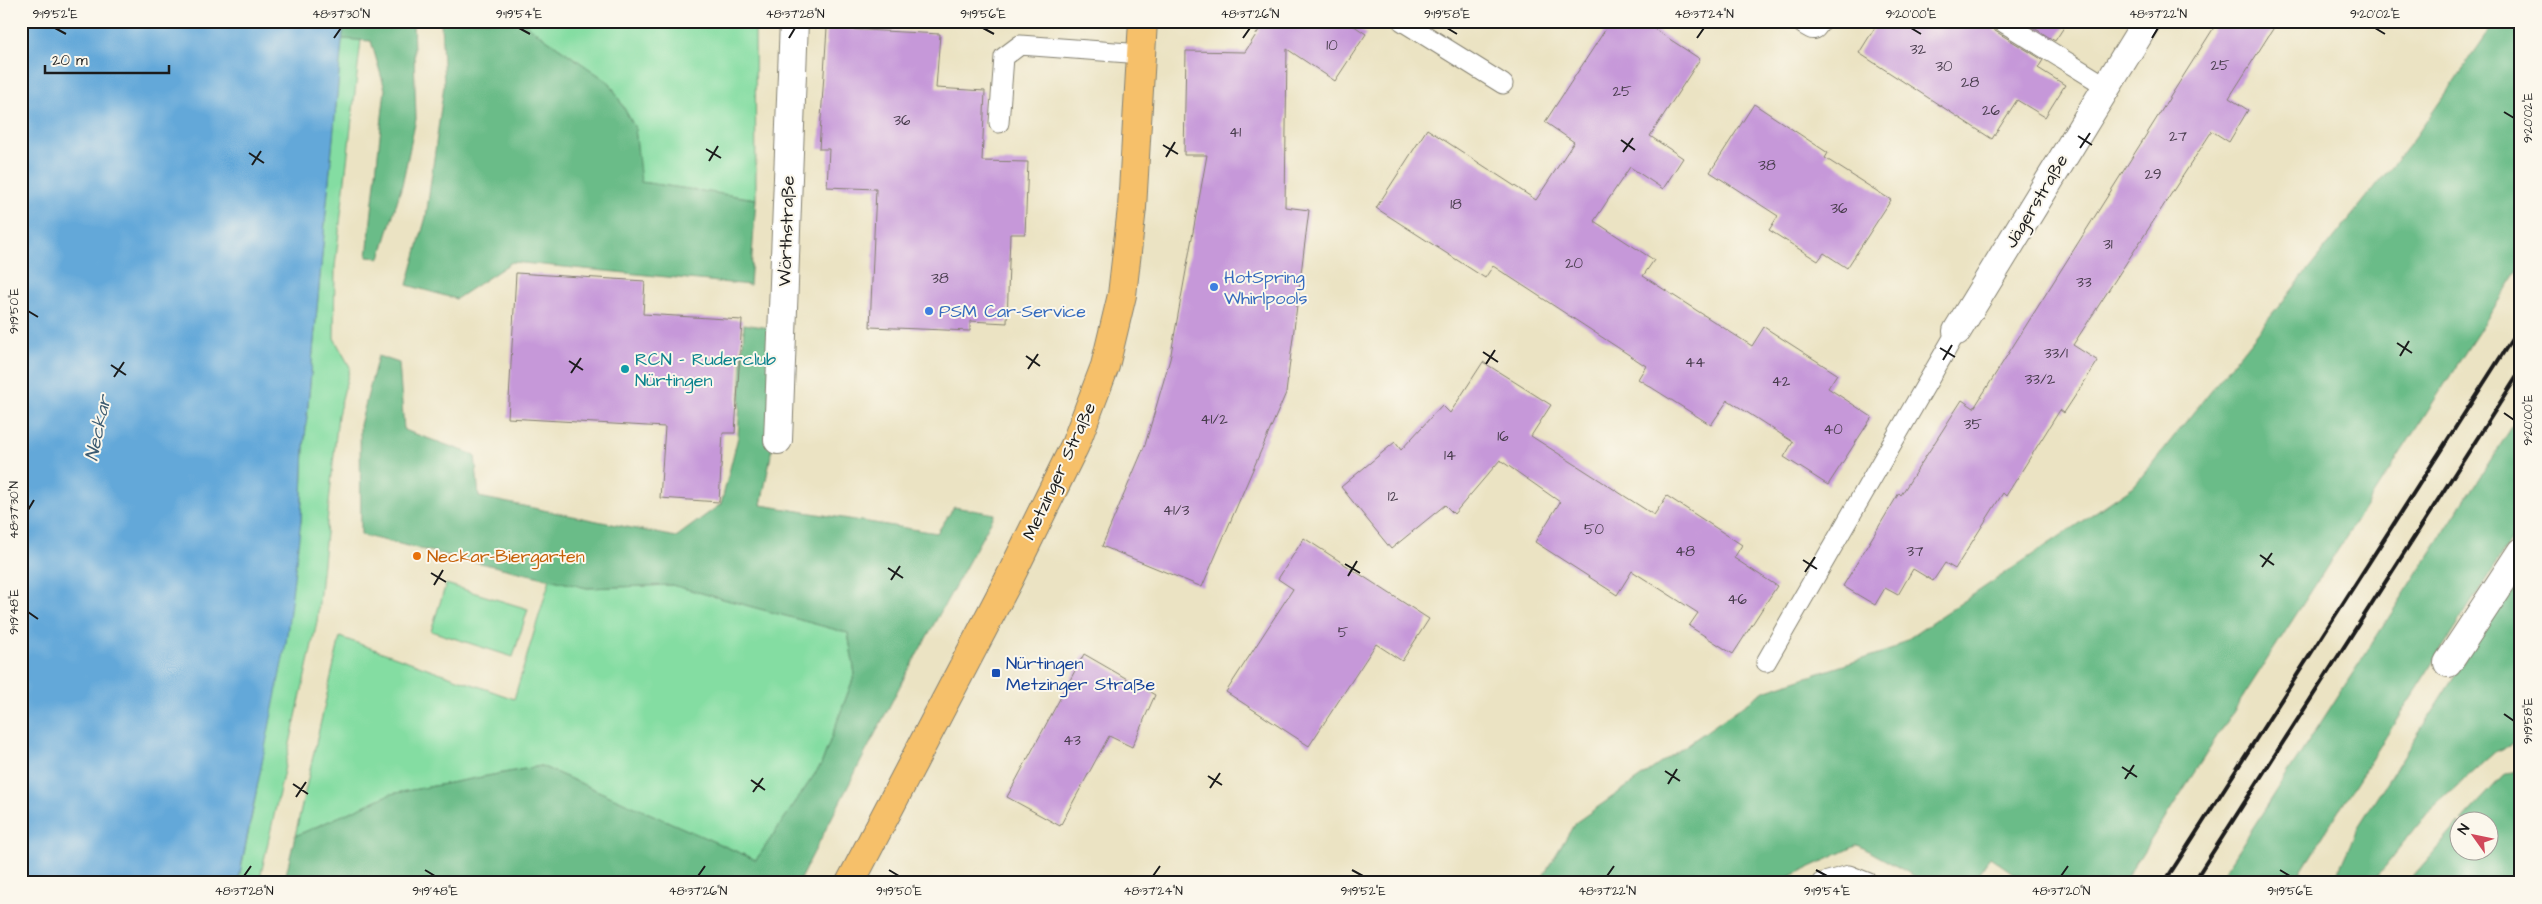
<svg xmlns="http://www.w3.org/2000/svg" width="2542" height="904" font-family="'Architects Daughter',sans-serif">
	<rect width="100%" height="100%" fill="#fbf7ec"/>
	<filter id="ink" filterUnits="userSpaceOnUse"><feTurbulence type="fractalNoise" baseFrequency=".02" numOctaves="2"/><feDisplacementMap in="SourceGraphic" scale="10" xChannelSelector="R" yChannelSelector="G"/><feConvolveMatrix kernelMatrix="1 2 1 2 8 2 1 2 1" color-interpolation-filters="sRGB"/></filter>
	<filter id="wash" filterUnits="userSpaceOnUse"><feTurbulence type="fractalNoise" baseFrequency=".0096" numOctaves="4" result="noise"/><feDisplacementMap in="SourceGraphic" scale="20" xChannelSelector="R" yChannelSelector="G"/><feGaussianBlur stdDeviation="1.12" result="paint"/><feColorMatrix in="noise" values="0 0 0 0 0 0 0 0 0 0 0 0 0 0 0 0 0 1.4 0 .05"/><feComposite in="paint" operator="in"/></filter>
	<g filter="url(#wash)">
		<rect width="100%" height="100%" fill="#ebe3c3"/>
		<path fill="#84dda2" stroke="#507c5f" d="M 520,21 L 755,21 L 756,199 L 640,182 L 635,128 L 610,83 Z
			M 342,39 L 361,40 L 335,267 L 334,338 L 350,367 L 338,415 L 317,622 L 259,883 L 238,883 L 254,805 L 301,521 L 304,448 Z
			M 550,579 L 587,588 L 672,585 L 848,633 L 855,674 L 821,765 L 756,860 L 541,766 L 391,794 L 295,836 L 340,637 L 514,699 Z
			M 446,584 L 528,609 L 513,657 L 431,631 Z"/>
		<path fill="#6bbc88" stroke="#446c52" d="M 344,21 L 413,21 L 416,119 L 402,185 L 380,258 L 367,257 L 385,89 L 371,41 L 342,39 Z
			M 441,21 L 520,21 L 610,83 L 635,128 L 641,182 L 756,199 L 750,285 L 512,262 L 456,299 L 407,285 L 426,217 L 444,85 Z
			M 2496,21 L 2521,21 L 2521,266 L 2123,883 L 2027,883 L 1990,857 L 1971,883 L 1927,883 L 1858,845 L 1776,883 L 1539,883 L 1575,823 L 1764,691 L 1893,649 L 2134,486 L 2416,136 Z
			M 744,324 L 776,329 L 773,445 L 761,505 L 937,533 L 954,507 L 995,514 L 904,678 L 798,883 L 284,883 L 295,836 L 391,794 L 541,766 L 756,860 L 821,765 L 855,674 L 848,633 L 672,585 L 587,588 L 361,535 L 360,425 L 378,356 L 399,363 L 404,430 L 475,455 L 479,497 L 676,537 L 721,504 L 738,437 Z
			M 2521,413 L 2521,524 L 2302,869 L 2301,883 L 2217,883 Z
			M 2521,573 L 2521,741 L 2495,752 L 2430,810 L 2372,883 L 2333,883 L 2358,827 Z
			M 2521,768 L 2521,883 L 2407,883 L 2459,823 L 2460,852 L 2490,852 L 2490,822 L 2461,821 L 2503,776 Z"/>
		<path fill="#64a8d9" stroke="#40627a" d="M 21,21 L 344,21 L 304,448 L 301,521 L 286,643 L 238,883 L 21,883 Z"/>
		<g id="blocks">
			<path fill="#c698d9" d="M 1245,21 L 1347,21 L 1366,34 L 1335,81 L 1287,49 L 1285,207 L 1309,210 L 1286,393 L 1202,587 L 1102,546 L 1145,445 L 1170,359 L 1207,155 L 1184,155 L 1186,51 L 1245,52 L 1259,30 Z
				M 1611,21 L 1642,21 L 1700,59 L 1650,136 L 1683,158 L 1663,189 L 1630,167 L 1594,221 L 1654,260 L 1643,276 L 1752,346 L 1764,327 L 1837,374 L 1828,388 L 1872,417 L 1828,485 L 1784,457 L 1793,442 L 1728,400 L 1711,425 L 1638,379 L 1646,366 L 1493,266 L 1485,278 L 1376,208 L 1427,129 L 1536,200 L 1574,142 L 1545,122 Z
				M 1879,21 L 1990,21 L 1995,31 L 2043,60 L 2038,68 L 2065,85 L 2045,117 L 2017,100 L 1992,139 L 1859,53 Z
				M 2023,21 L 2068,21 L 2055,41 Z
				M 2218,21 L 2278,21 L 2229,98 L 2248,110 L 2229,142 L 2212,131 L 2073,345 L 2098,361 L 2064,413 L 2060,410 L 2006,496 L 2003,493 L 1955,569 L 1945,563 L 1933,581 L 1913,569 L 1898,595 L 1885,588 L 1875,605 L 1843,586 L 1899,493 L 1901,495 L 1962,400 L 1974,408 Z
				M 827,28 L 940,34 L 936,88 L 985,91 L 982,161 L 1028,162 L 1025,234 L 1010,234 L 1007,323 L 970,321 L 970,331 L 870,327 L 876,189 L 827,187 L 829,149 L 819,149 Z
				M 1754,104 L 1828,153 L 1825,158 L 1891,200 L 1847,268 L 1824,253 L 1818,261 L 1769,230 L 1778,216 L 1710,172 Z
				M 516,273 L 645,281 L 643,314 L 742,320 L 735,433 L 723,433 L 719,502 L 660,498 L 665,427 L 508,418 Z
				M 1483,362 L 1551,405 L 1531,436 L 1654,515 L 1667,496 L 1742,545 L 1734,558 L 1777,586 L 1733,654 L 1689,626 L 1698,613 L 1632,571 L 1617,595 L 1535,542 L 1560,502 L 1500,460 L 1454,514 L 1445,505 L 1391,549 L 1341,487 L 1395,442 L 1401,450 L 1442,405 L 1450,413 Z
				M 1304,538 L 1429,619 L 1402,661 L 1376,644 L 1309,746 L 1226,692 L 1293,589 L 1278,579 Z
				M 1084,654 L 1155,695 L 1132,747 L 1109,736 L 1060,826 L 1007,797 Z"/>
		</g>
	</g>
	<g filter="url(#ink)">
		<use href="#blocks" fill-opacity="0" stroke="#848070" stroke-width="1"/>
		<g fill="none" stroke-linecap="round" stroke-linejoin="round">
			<defs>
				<path id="service" d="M 1402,21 L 1503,84
					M 2001,21 L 2106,86
					M 999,123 L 1004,57 L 1020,45 L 1142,54
					M 1766,662 L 1957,331
					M 1821,883 L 1849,875 L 1869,883"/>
				<path id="minor" d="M 1806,21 L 1813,25 L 1816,21
					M 1957,331 L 2147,21
					M 778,440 L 794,21
					M 2448,663 L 2521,552"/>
				<path id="primary" d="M 850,883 L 1008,581 L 1075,445 L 1105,366 L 1122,295 L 1132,208 L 1143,21"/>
			</defs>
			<use href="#service" stroke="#848070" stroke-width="21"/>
			<use href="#minor" stroke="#848070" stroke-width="30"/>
			<use href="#primary" stroke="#848070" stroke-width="30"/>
			<use href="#service" stroke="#fff" stroke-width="19"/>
			<use href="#minor" stroke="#fff" stroke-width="28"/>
			<use href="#primary" stroke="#f6c06b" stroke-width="28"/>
			<path stroke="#1c1c1c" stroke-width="4" d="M 2164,883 L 2521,325
				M 2193,883 L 2521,370"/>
		</g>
	</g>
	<path fill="none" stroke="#1c1c1c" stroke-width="2" d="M 55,28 L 66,34M 519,28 L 530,34M 983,28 L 994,34M 1447,28 L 1457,34M 1911,28 L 1921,34M 2375,28 L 2385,34M 334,38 L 341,28M 789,38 L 795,28M 1243,38 L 1250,28M 1697,38 L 1704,28M 2152,38 L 2158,28M 2504,112 L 2514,118M 2078,136 L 2092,145M 1621,140 L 1635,150M 1163,145 L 1178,154M 2080,148 L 2090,133M 706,149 L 721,158M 1623,152 L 1633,138M 249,153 L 264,163M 1166,157 L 1175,142M 709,161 L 718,146M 252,165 L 261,151M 28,311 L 38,317M 2397,343 L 2412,353M 1940,348 L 1955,357M 1483,352 L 1498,362M 1026,356 L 1040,366M 2400,356 L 2409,341M 1943,360 L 1952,345M 569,361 L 583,370M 1486,364 L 1495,350M 111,365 L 126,375M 1028,369 L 1038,354M 571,373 L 581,358M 114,377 L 124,362M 2504,413 L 2514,420M 28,510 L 34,500M 2260,555 L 2274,565M 1803,560 L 1817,569M 1345,564 L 1360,573M 2262,567 L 2272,553M 888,568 L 903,578M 1805,572 L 1815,557M 431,573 L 446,582M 1348,576 L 1357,561M 891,580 L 900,566M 434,585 L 443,570M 28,612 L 38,619M 2504,714 L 2514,721M 2122,767 L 2137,777M 1665,771 L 1680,781M 1208,776 L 1222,785M 2125,779 L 2134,765M 751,780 L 765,790M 293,784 L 308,794M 1668,784 L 1677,769M 1210,788 L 1220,773M 753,792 L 763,778M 296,797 L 306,782M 425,870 L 435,876M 889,870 L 899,876M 1352,870 L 1363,876M 1816,870 L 1827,876M 2280,870 L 2290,876M 244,876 L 251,866M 698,876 L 705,866M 1153,876 L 1160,866M 1607,876 L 1614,866M 2061,876 L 2068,866"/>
	<g fill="#3f7fe0" stroke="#fbf7ec" stroke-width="2">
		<circle cx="1214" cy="287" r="5"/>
		<circle cx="929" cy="311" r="5"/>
	</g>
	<circle fill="#0f9aa8" stroke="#fbf7ec" stroke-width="2" cx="625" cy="369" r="5"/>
	<circle fill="#e8710a" stroke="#fbf7ec" stroke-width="2" cx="417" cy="556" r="5"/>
	<rect fill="#1a4fb4" stroke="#fbf7ec" stroke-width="2" x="991" y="668" width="10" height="10" rx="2.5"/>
	<g text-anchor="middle" stroke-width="4" stroke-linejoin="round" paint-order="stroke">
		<g font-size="15" fill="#463b4b">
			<text x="1332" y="50">10</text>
			<text x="1918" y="54">32</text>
			<text x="2220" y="70">25</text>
			<text x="1944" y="71">30</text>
			<text x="1970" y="87">28</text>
			<text x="1622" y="96">25</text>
			<text x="1991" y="115">26</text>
			<text x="902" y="125">36</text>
			<text x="1235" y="137">41</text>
			<text x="2178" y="141">27</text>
			<text x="1767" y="170">38</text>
			<text x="2153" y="179">29</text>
			<text x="1456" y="209">18</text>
			<text x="1839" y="213">36</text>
			<text x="2108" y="249">31</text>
			<text x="1574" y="268">20</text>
			<text x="940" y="283">38</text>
			<text x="2084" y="287">33</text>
			<text x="2056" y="358">33/1</text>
			<text x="1695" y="367">44</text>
			<text x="2040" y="384">33/2</text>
			<text x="1781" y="386">42</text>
			<text x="1214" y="424">41/2</text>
			<text x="1973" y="429">35</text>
			<text x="1833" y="434">40</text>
			<text x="1503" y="441">16</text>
			<text x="1450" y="460">14</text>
			<text x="1393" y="501">12</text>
			<text x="1176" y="515">41/3</text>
			<text x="1594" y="534">50</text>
			<text x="1685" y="556">48</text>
			<text x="1915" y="556">37</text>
			<text x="1737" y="604">46</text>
			<text x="1343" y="637">5</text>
			<text x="1072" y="745">43</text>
		</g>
		<g font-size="18" fill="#1c1c1c" stroke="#fbf7ec">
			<text transform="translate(2036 201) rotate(-59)" y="6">Jägerstraße</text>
			<text transform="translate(786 231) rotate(-88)" y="6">Wörthstraße</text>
			<text transform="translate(1059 471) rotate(-65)" y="6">Metzinger Straße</text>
		</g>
		<g font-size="18" fill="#366cbe" stroke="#fbf7ec" text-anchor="start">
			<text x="1224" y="283">HotSpring<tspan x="1224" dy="21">Whirlpools</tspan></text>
			<text x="939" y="317">PSM Car-Service</text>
		</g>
		<g font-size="18" fill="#0d838f" stroke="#fbf7ec" text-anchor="start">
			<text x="635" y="365">RCN - Ruderclub<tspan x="635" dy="21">Nürtingen</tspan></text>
		</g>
		<g font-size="18" fill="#c56008" stroke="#fbf7ec" text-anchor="start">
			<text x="427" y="562">Neckar-Biergarten</text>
		</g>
		<g font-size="18" fill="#164399" stroke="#fbf7ec" text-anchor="start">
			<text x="1006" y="669">Nürtingen<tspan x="1006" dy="21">Metzinger Straße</tspan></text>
		</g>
		<g font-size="19" font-style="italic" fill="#3c5b71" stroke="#fbf7ec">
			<text transform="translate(97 428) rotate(-78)" y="7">Neckar</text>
		</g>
	</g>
	<rect width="2542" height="904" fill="none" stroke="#fbf7ec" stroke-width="55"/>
	<g transform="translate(2474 836) rotate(303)"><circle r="24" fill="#fbf7ec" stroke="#a29f99"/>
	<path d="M0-4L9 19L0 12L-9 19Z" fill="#d1495b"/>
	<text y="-8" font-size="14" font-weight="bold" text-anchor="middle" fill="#1c1c1c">N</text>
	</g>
	<path d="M45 65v8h124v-8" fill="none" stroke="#1c1c1c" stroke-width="2.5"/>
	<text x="52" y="65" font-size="15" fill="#1c1c1c" stroke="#fbf7ec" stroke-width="4" paint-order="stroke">20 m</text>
	<rect x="28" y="28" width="2486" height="848" fill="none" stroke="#1c1c1c" stroke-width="2"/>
	<g font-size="12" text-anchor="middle" fill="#1c1c1c">
		<text x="55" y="18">9°19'52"E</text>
		<text x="341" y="18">48°37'30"N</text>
		<text x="519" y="18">9°19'54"E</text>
		<text x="795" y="18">48°37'28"N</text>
		<text x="983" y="18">9°19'56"E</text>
		<text x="1250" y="18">48°37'26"N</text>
		<text x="1447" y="18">9°19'58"E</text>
		<text x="1704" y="18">48°37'24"N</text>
		<text x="1911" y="18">9°20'00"E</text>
		<text x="2158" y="18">48°37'22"N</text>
		<text x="2375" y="18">9°20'02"E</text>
		<text transform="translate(2528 118) rotate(-90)" y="4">9°20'02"E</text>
		<text transform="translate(14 311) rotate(-90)" y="4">9°19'50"E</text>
		<text transform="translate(2528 420) rotate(-90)" y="4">9°20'00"E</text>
		<text transform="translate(14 510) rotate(-90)" y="4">48°37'30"N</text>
		<text transform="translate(14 612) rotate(-90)" y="4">9°19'48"E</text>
		<text transform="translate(2528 721) rotate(-90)" y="4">9°19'58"E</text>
		<text x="244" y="895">48°37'28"N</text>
		<text x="435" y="895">9°19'48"E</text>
		<text x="698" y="895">48°37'26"N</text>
		<text x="899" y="895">9°19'50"E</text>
		<text x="1153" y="895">48°37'24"N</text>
		<text x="1363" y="895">9°19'52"E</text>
		<text x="1607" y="895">48°37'22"N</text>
		<text x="1827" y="895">9°19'54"E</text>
		<text x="2061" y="895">48°37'20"N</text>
		<text x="2290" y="895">9°19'56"E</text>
	</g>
</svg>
